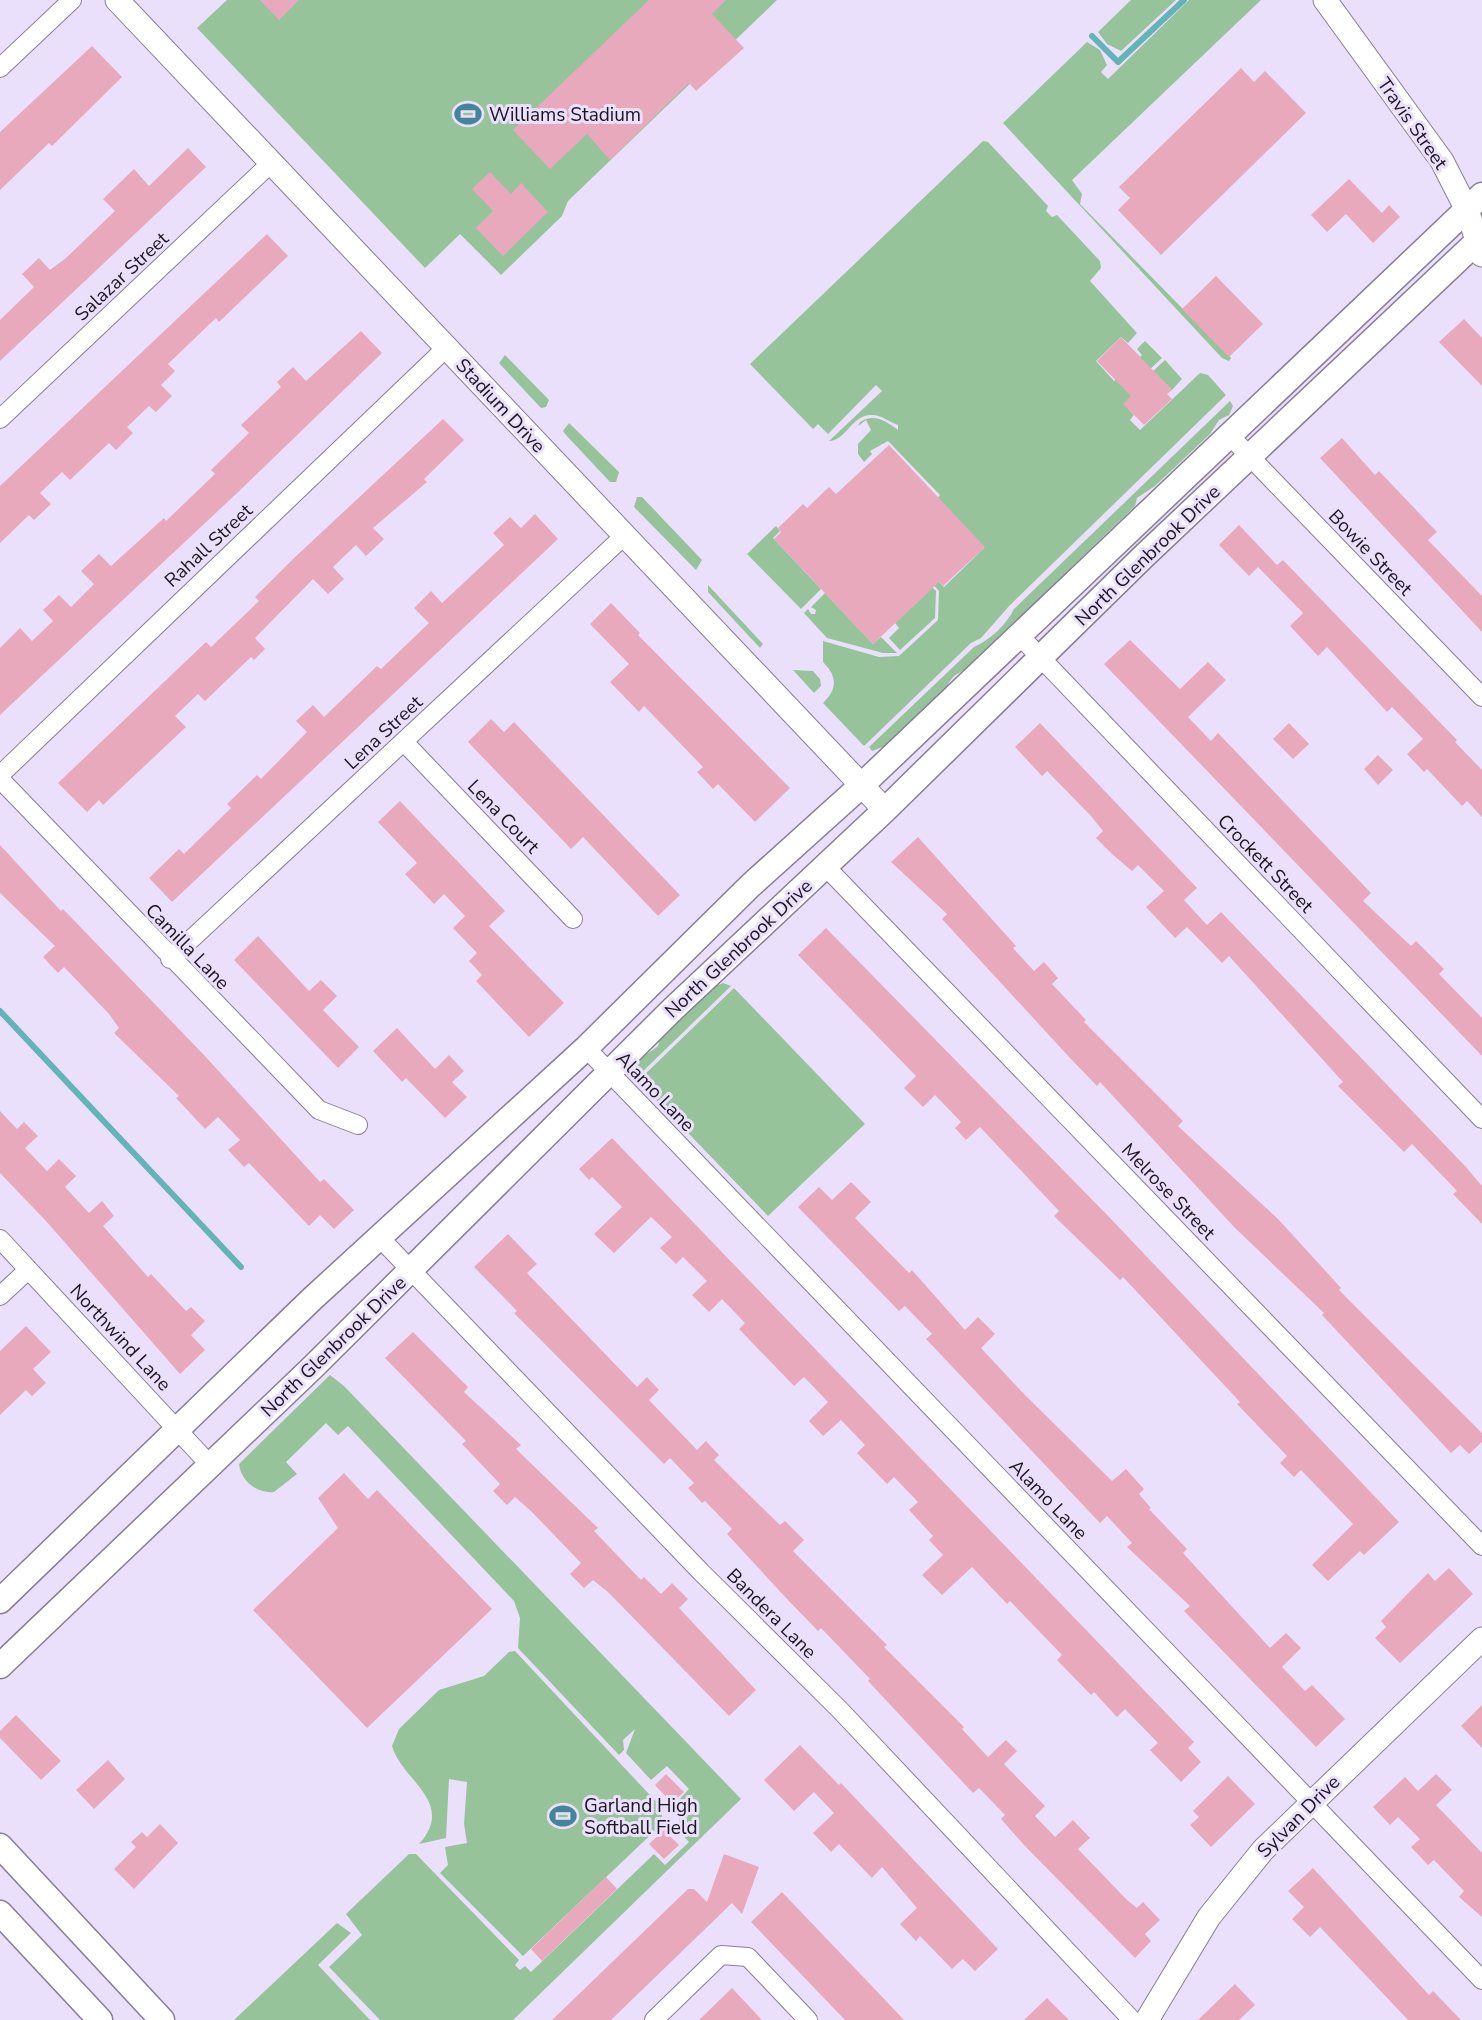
<svg xmlns="http://www.w3.org/2000/svg" width="1482" height="2020" font-family="'Nunito Sans',sans-serif">
	<rect width="100%" height="100%" fill="#ebe0fc"/>
	<path fill="#96c39a" d="M 227,0 L 777,0 L 568,201 L 562,216 L 501,275 L 460,234 L 425,268 L 197,28 Z
		M 1131,0 L 1176,0 L 1121,51 L 1107,44 L 1098,32 Z
		M 1189,0 L 1261,0 L 1072,180 L 1082,194 L 1080,204 L 1231,358 L 1229,361 L 1222,358 L 1003,123 L 1087,42 L 1100,50 L 1107,65 L 1101,72 L 1108,79 Z
		M 983,141 L 988,142 L 1048,206 L 1046,211 L 1052,217 L 1057,215 L 1100,261 L 1101,268 L 1090,281 L 1137,333 L 1128,343 L 1121,337 L 1096,361 L 1114,381 L 1132,364 L 1148,380 L 1124,404 L 1134,415 L 1130,420 L 1140,430 L 1200,373 L 1208,375 L 1226,395 L 1010,605 L 981,638 L 971,643 L 864,746 L 823,703 C 838,689 837,676 823,662 L 823,641 L 879,657 L 899,656 L 938,620 L 939,591 L 927,578 L 931,574 L 944,587 L 984,548 L 937,499 L 940,495 L 888,441 L 870,451 L 872,454 L 864,462 L 858,454 L 858,444 L 871,430 L 866,420 L 858,426 L 860,422 C 874,413 886,421 898,430 L 898,425 C 889,422 882,415 872,415 C 852,414 846,441 829,441 L 882,391 L 876,385 L 828,434 L 818,424 L 813,429 L 750,364 Z
		M 1145,341 L 1162,358 L 1147,372 L 1136,361 L 1142,355 L 1137,349 Z
		M 505,355 L 549,400 L 546,407 L 541,408 L 499,363 Z
		M 1165,360 L 1182,379 L 1172,390 L 1153,371 Z
		M 1230,401 L 1233,406 L 1229,415 L 1219,420 L 1210,434 L 1155,486 L 1137,498 L 1135,506 L 964,670 C 952,677 953,676 946,688 L 885,746 L 872,751 L 869,747 L 974,647 C 990,640 1006,625 1014,609 Z
		M 569,423 L 619,472 L 616,482 L 610,482 L 566,435 L 563,431 Z
		M 637,497 L 642,497 L 702,560 L 696,570 L 634,507 Z
		M 776,526 L 780,531 L 773,538 L 821,589 L 801,609 L 747,554 Z
		M 925,580 L 936,591 L 935,618 L 900,650 L 889,638 L 899,628 L 895,623 L 927,593 L 920,585 Z
		M 708,585 L 763,644 L 760,648 L 708,592 Z
		M 825,593 L 873,644 L 881,637 L 897,653 L 883,653 L 827,638 L 804,613 L 808,609 L 811,614 L 815,614 L 816,610 L 811,607 Z
		M 793,670 L 813,671 L 820,679 L 821,686 L 814,693 Z
		M 723,983 L 731,986 L 637,1077 C 633,1057 648,1055 658,1046 L 660,1039 L 714,987 Z
		M 734,988 L 865,1124 L 768,1216 L 638,1081 Z
		M 330,1375 L 344,1386 L 741,1799 L 513,2020 L 380,2020 L 329,1967 L 362,1935 L 346,1914 L 409,1854 L 416,1854 L 519,1960 L 515,1965 L 520,1970 L 525,1966 L 531,1972 L 654,1854 L 665,1865 L 689,1842 L 679,1831 L 679,1800 L 689,1789 L 667,1766 L 651,1780 L 626,1753 L 635,1729 L 623,1740 L 624,1750 L 619,1755 L 518,1648 L 520,1618 L 514,1601 L 348,1426 L 338,1435 L 326,1423 L 286,1462 L 297,1474 L 274,1492 C 257,1494 241,1481 239,1464 Z
		M 515,1651 L 662,1808 L 662,1824 L 523,1956 L 440,1873 L 448,1865 L 445,1847 L 467,1843 L 464,1824 L 467,1782 L 449,1779 L 446,1838 L 419,1844 C 457,1802 401,1780 392,1746 L 399,1729 L 439,1690 L 484,1676 L 509,1652 Z
		M 337,1923 L 351,1933 L 318,1965 L 370,2020 L 234,2020 Z"/>
	<g fill="none" stroke-linecap="round" stroke-linejoin="round">
		<path stroke="#63b3b7" stroke-width="6" d="M 1092,36 L 1118,62 L 1184,0
			M 0,1011 L 241,1267"/>
	</g>
	<path fill="#e8a9bd" d="M 260,0 L 299,0 L 279,20 Z
		M 649,0 L 726,0 L 712,14 L 744,48 L 696,91 L 689,83 L 610,160 L 587,134 L 550,169 L 513,130 Z
		M 92,46 L 122,77 L 52,146 L 49,143 L 0,190 L 0,132 Z
		M 1241,68 L 1254,82 L 1265,71 L 1306,113 L 1161,255 L 1118,210 L 1130,198 L 1119,187 Z
		M 188,148 L 206,167 L 0,361 L 0,320 L 34,287 L 22,274 L 39,258 L 50,270 L 66,258 L 115,211 L 103,199 L 134,169 L 149,186 Z
		M 490,172 L 511,194 L 521,183 L 548,212 L 503,256 L 476,228 L 493,211 L 472,189 Z
		M 1349,179 L 1382,213 L 1389,205 L 1400,217 L 1373,243 L 1346,214 L 1327,232 L 1311,215 Z
		M 267,234 L 288,256 L 219,322 L 216,318 L 168,364 L 175,371 L 161,385 L 172,396 L 156,412 L 149,406 L 127,427 L 133,433 L 116,450 L 109,443 L 70,480 L 62,472 L 40,493 L 51,504 L 34,520 L 29,515 L 0,543 L 0,486 Z
		M 1216,276 L 1263,324 L 1229,357 L 1182,309 Z
		M 1464,319 L 1482,338 L 1482,386 L 1439,342 Z
		M 361,331 L 382,353 L 235,495 L 0,715 L 0,648 L 20,628 L 32,641 L 53,621 L 43,610 L 59,595 L 71,607 L 94,584 L 81,571 L 99,554 L 111,566 L 164,518 L 166,521 L 215,474 L 211,470 L 249,433 L 241,425 L 281,387 L 277,382 L 293,367 L 306,381 Z
		M 1121,337 L 1172,390 L 1167,394 L 1172,399 L 1144,425 L 1123,404 L 1131,396 L 1097,361 Z
		M 443,419 L 464,440 L 424,479 L 427,482 L 373,528 L 384,539 L 366,556 L 356,545 L 333,567 L 344,579 L 328,594 L 313,579 L 255,638 L 265,649 L 254,660 L 251,657 L 205,701 L 198,694 L 175,716 L 186,727 L 103,805 L 99,800 L 87,812 L 58,783 L 206,642 L 211,647 L 259,601 L 255,597 L 293,559 Z
		M 1342,438 L 1375,475 L 1379,471 L 1437,532 L 1428,540 L 1482,596 L 1482,632 L 1320,458 Z
		M 889,445 L 985,547 L 943,586 L 939,582 L 873,644 L 774,539 L 781,532 L 778,528 L 803,504 L 807,508 L 829,487 L 836,494 Z
		M 535,514 L 558,539 L 172,902 L 149,878 L 179,849 L 184,854 L 231,808 L 227,804 L 257,775 L 261,779 L 307,732 L 296,721 L 313,705 L 324,717 L 377,666 L 381,669 L 429,623 L 414,608 L 431,591 L 442,603 L 504,545 L 493,533 L 510,517 L 521,528 Z
		M 1239,525 L 1277,565 L 1283,560 L 1457,740 L 1455,742 L 1482,770 L 1482,817 L 1467,801 L 1462,806 L 1427,769 L 1424,772 L 1407,754 L 1423,739 L 1392,707 L 1387,712 L 1327,647 L 1318,656 L 1290,626 L 1303,613 L 1258,567 L 1249,576 L 1219,545 Z
		M 611,603 L 640,633 L 638,635 L 790,788 L 755,822 L 718,784 L 713,789 L 697,772 L 703,767 L 644,706 L 639,712 L 610,682 L 629,664 L 590,624 Z
		M 1130,640 L 1180,689 L 1208,662 L 1226,680 L 1188,717 L 1211,741 L 1218,733 L 1371,893 L 1363,901 L 1411,946 L 1416,941 L 1444,969 L 1439,974 L 1482,1018 L 1482,1056 L 1104,664 Z
		M 491,719 L 504,732 L 514,722 L 680,895 L 658,916 L 583,837 L 571,849 L 468,742 Z
		M 1040,723 L 1197,888 L 1184,900 L 1207,925 L 1221,912 L 1466,1167 L 1482,1186 L 1482,1224 L 1453,1194 L 1457,1191 L 1412,1144 L 1404,1152 L 1338,1086 L 1343,1082 L 1229,956 L 1222,963 L 1187,927 L 1175,938 L 1146,907 L 1164,891 L 1138,865 L 1132,871 L 1112,854 L 1096,838 L 1103,831 L 1091,816 L 1047,771 L 1042,776 L 1015,747 Z
		M 1289,723 L 1309,744 L 1293,759 L 1273,739 Z
		M 1378,755 L 1393,770 L 1378,785 L 1364,769 Z
		M 400,801 L 505,911 L 489,926 L 564,1003 L 529,1037 L 476,981 L 482,975 L 469,961 L 477,953 L 453,928 L 465,916 L 444,894 L 434,904 L 405,874 L 417,863 L 378,822 Z
		M 918,837 L 1016,946 L 1013,948 L 1034,971 L 1044,962 L 1058,978 L 1052,984 L 1086,1020 L 1084,1022 L 1183,1121 L 1178,1126 L 1279,1220 L 1341,1288 L 1339,1290 L 1482,1433 L 1482,1442 L 1469,1454 L 1460,1445 L 1451,1453 L 1322,1315 L 1324,1313 L 1235,1228 L 1100,1082 L 1097,1086 L 1070,1058 L 942,919 L 947,914 L 891,862 Z
		M 0,845 L 61,911 L 63,909 L 204,1055 L 320,1182 L 324,1179 L 354,1210 L 334,1229 L 320,1215 L 309,1226 L 249,1163 L 244,1167 L 228,1150 L 240,1140 L 218,1117 L 205,1129 L 176,1098 L 179,1096 L 114,1033 L 119,1028 L 109,1014 L 64,967 L 58,973 L 43,957 L 55,946 L 0,893 Z
		M 826,928 L 1111,1219 L 1399,1522 L 1364,1555 L 1360,1551 L 1328,1581 L 1312,1565 L 1353,1524 L 1301,1470 L 1294,1477 L 1280,1463 L 1287,1456 L 1237,1404 L 1240,1402 L 1123,1277 L 1120,1280 L 1054,1216 L 1059,1211 L 980,1127 L 966,1140 L 955,1128 L 961,1122 L 935,1095 L 923,1107 L 904,1088 L 916,1076 L 798,955 Z
		M 258,936 L 309,991 L 321,980 L 337,996 L 323,1010 L 359,1047 L 338,1068 L 234,960 Z
		M 397,1028 L 435,1069 L 449,1055 L 464,1071 L 452,1082 L 467,1097 L 445,1118 L 406,1078 L 402,1082 L 373,1051 Z
		M 0,1111 L 17,1129 L 24,1122 L 38,1136 L 25,1148 L 47,1171 L 59,1159 L 76,1176 L 65,1187 L 89,1213 L 102,1201 L 114,1216 L 103,1226 L 148,1277 L 151,1274 L 186,1311 L 191,1307 L 205,1321 L 191,1335 L 205,1350 L 180,1374 L 46,1221 L 0,1173 Z
		M 612,1138 L 1194,1742 L 1188,1748 L 1201,1762 L 1181,1782 L 1150,1750 L 1158,1743 L 1125,1709 L 1117,1717 L 1094,1692 L 1091,1695 L 1057,1660 L 1062,1655 L 1010,1601 L 1007,1604 L 972,1567 L 942,1595 L 922,1575 L 943,1555 L 929,1540 L 933,1536 L 909,1510 L 918,1502 L 894,1477 L 887,1484 L 857,1453 L 865,1445 L 841,1420 L 823,1436 L 809,1421 L 828,1402 L 804,1377 L 794,1386 L 739,1329 L 745,1323 L 722,1299 L 709,1312 L 692,1295 L 707,1281 L 683,1257 L 676,1264 L 660,1248 L 672,1237 L 651,1217 L 614,1253 L 594,1234 L 622,1207 L 592,1177 L 589,1180 L 579,1169 Z
		M 851,1182 L 871,1202 L 855,1218 L 909,1273 L 912,1270 L 965,1330 L 978,1317 L 995,1334 L 981,1348 L 1022,1392 L 1112,1481 L 1126,1469 L 1144,1489 L 1139,1494 L 1151,1508 L 1149,1509 L 1187,1549 L 1183,1553 L 1270,1648 L 1286,1633 L 1301,1648 L 1282,1667 L 1305,1691 L 1312,1685 L 1345,1719 L 1316,1747 L 1184,1611 L 1190,1606 L 1127,1547 L 1132,1543 L 1107,1516 L 1100,1523 L 926,1339 L 932,1334 L 905,1306 L 899,1311 L 798,1207 L 819,1187 L 832,1200 Z
		M 508,1234 L 537,1264 L 527,1273 L 637,1387 L 647,1377 L 659,1390 L 649,1400 L 697,1450 L 706,1441 L 719,1455 L 714,1460 L 741,1487 L 780,1525 L 785,1521 L 804,1540 L 793,1551 L 887,1645 L 884,1647 L 964,1727 L 962,1729 L 988,1757 L 1006,1740 L 1017,1751 L 1004,1764 L 1045,1806 L 1035,1816 L 1055,1837 L 1073,1820 L 1090,1838 L 1078,1849 L 1127,1900 L 1137,1908 L 1143,1902 L 1160,1920 L 1145,1934 L 1151,1941 L 1135,1958 L 1024,1845 L 1001,1819 L 1005,1815 L 979,1788 L 973,1793 L 868,1681 L 870,1679 L 821,1628 L 818,1631 L 787,1599 L 727,1534 L 732,1529 L 705,1501 L 702,1503 L 688,1488 L 694,1483 L 670,1458 L 664,1464 L 514,1313 L 517,1311 L 474,1267 Z
		M 26,1326 L 51,1352 L 33,1369 L 46,1383 L 32,1396 L 26,1390 L 0,1415 L 0,1351 Z
		M 413,1332 L 468,1387 L 464,1392 L 521,1445 L 516,1449 L 598,1528 L 594,1531 L 641,1580 L 644,1577 L 661,1594 L 672,1583 L 688,1599 L 679,1608 L 756,1690 L 729,1716 L 609,1593 L 593,1580 L 584,1588 L 570,1574 L 581,1563 L 531,1511 L 515,1497 L 507,1505 L 493,1491 L 500,1484 L 462,1444 L 466,1441 L 385,1358 Z
		M 344,1473 L 368,1499 L 377,1490 L 492,1609 L 367,1728 L 253,1610 L 338,1528 L 318,1498 Z
		M 1449,1568 L 1473,1594 L 1400,1663 L 1375,1638 L 1386,1627 L 1381,1621 L 1428,1573 L 1435,1581 Z
		M 1482,1705 L 1482,1748 L 1461,1726 Z
		M 16,1715 L 61,1761 L 41,1780 L 0,1738 L 0,1731 Z
		M 800,1745 L 839,1785 L 841,1783 L 998,1949 L 975,1971 L 963,1959 L 952,1969 L 920,1936 L 916,1941 L 900,1924 L 917,1908 L 882,1867 L 872,1878 L 839,1844 L 831,1852 L 813,1833 L 834,1813 L 814,1792 L 794,1811 L 764,1780 Z
		M 108,1760 L 125,1779 L 94,1809 L 76,1790 Z
		M 666,1774 L 684,1792 L 672,1803 L 655,1785 Z
		M 1436,1774 L 1452,1790 L 1436,1805 L 1482,1853 L 1482,1917 L 1459,1897 L 1464,1891 L 1434,1860 L 1428,1865 L 1411,1847 L 1420,1839 L 1398,1817 L 1390,1825 L 1373,1807 L 1405,1777 L 1418,1791 Z
		M 1228,1776 L 1255,1804 L 1211,1847 L 1190,1825 L 1199,1817 L 1193,1811 Z
		M 160,1824 L 178,1843 L 134,1889 L 114,1869 L 136,1847 L 131,1842 L 142,1832 L 147,1837 Z
		M 664,1830 L 679,1845 L 664,1859 L 649,1844 Z
		M 724,1854 L 759,1867 L 742,1914 L 732,1903 L 611,2020 L 552,2020 L 688,1889 L 694,1889 L 707,1902 Z
		M 1313,1868 L 1429,1995 L 1433,1991 L 1461,2020 L 1408,2020 L 1320,1927 L 1310,1937 L 1292,1919 L 1304,1907 L 1288,1891 Z
		M 606,1877 L 617,1889 L 542,1961 L 531,1949 Z
		M 782,1892 L 888,2003 L 904,2020 L 845,2020 L 751,1922 Z
		M 1235,1984 L 1255,2005 L 1239,2020 L 1198,2020 Z
		M 732,1988 L 762,2020 L 699,2020 Z
		M 1047,1998 L 1069,2020 L 1024,2020 Z"/>
	<g fill="none" stroke-linecap="round" stroke-linejoin="round">
		<defs>
			<path id="minor" d="M 0,68 L 72,0
				M 0,419 L 271,163
				M 1230,436 L 1482,697
				M 1019,635 L 1482,1119
				M 404,742 L 573,919
				M 0,775 L 446,348
				M 0,779 L 319,1110 L 358,1125
				M 825,866 L 1482,1546
				M 170,959 L 624,536
				M 586,1048 L 1482,1980
				M 0,1239 L 210,1465
				M 381,1239 L 701,1572 L 840,1710 L 1132,2020
				M 0,1296 L 28,1270
				M 654,2020 L 721,1955 L 748,1957 L 808,2020"/>
			<path id="tertiary" d="M 117,0 L 885,810
				M 1325,0 L 1442,161 L 1467,210 L 1482,255
				M 1147,2020 L 1209,1917 L 1263,1850 L 1482,1639"/>
			<path id="secondary" d="M 0,1601 L 312,1299 L 586,1048 L 751,885 L 862,785 L 1482,195
				M 0,1666 L 313,1367 L 674,1008 L 885,810 L 1144,556 L 1482,237
				M 0,1846 L 162,2020
				M 0,1913 L 100,2020"/>
		</defs>
		<use href="#minor" stroke="#887d97" stroke-width="20"/>
		<use href="#tertiary" stroke="#887d97" stroke-width="25"/>
		<use href="#secondary" stroke="#887d97" stroke-width="27"/>
		<use href="#minor" stroke="#fff" stroke-width="18"/>
		<use href="#tertiary" stroke="#fff" stroke-width="23"/>
		<use href="#secondary" stroke="#fff" stroke-width="24"/>
	</g>
	<defs>
		<symbol id="stadium-bare" viewBox="-9 -9 18 18"><path d="M0-5a6.5 5 0 1 0 0 10a6.5 5 0 1 0 0-10ZM-3.5-1.8h7v3.6h-7Z" fill="#468599" stroke="#ebe0fc" stroke-width="2.5" paint-order="stroke"/></symbol>
	</defs>
	<g fill-rule="evenodd">
		<use href="#stadium-bare" x="449" y="95" width="38" height="38"/>
		<use href="#stadium-bare" x="544" y="1797" width="38" height="38"/>
	</g>
	<g text-anchor="middle" stroke-width="6" stroke-linejoin="round" paint-order="stroke">
		<g font-size="19" fill="#1a151f" stroke="#ebe0fc" text-anchor="start">
			<text x="489" y="121">Williams Stadium</text>
			<text x="584" y="1812">Garland High<tspan x="584" dy="22">Softball Field</tspan></text>
		</g>
		<g font-size="19" fill="#1a151f" stroke="#ebe0fc">
			<text transform="translate(1413 123) rotate(55)" y="7">Travis Street</text>
			<text transform="translate(121 276) rotate(-43)" y="7">Salazar Street</text>
			<text transform="translate(501 405) rotate(47)" y="7">Stadium Drive</text>
			<text transform="translate(208 545) rotate(-43)" y="7">Rahall Street</text>
			<text transform="translate(1371 552) rotate(46)" y="7">Bowie Street</text>
			<text transform="translate(1147 555) rotate(-44)" y="7">North Glenbrook Drive</text>
			<text transform="translate(383 732) rotate(-43)" y="7">Lena Street</text>
			<text transform="translate(504 816) rotate(46)" y="7">Lena Court</text>
			<text transform="translate(1266 863) rotate(46)" y="7">Crockett Street</text>
			<text transform="translate(188 946) rotate(46)" y="7">Camilla Lane</text>
			<text transform="translate(738 948) rotate(-43)" y="7">North Glenbrook Drive</text>
			<text transform="translate(656 1091) rotate(46)" y="7">Alamo Lane</text>
			<text transform="translate(1169 1191) rotate(46)" y="7">Melrose Street</text>
			<text transform="translate(121 1337) rotate(47)" y="7">Northwind Lane</text>
			<text transform="translate(333 1346) rotate(-44)" y="7">North Glenbrook Drive</text>
			<text transform="translate(1049 1499) rotate(46)" y="7">Alamo Lane</text>
			<text transform="translate(772 1613) rotate(45)" y="7">Bandera Lane</text>
			<text transform="translate(1298 1816) rotate(-45)" y="7">Sylvan Drive</text>
		</g>
	</g>
</svg>
